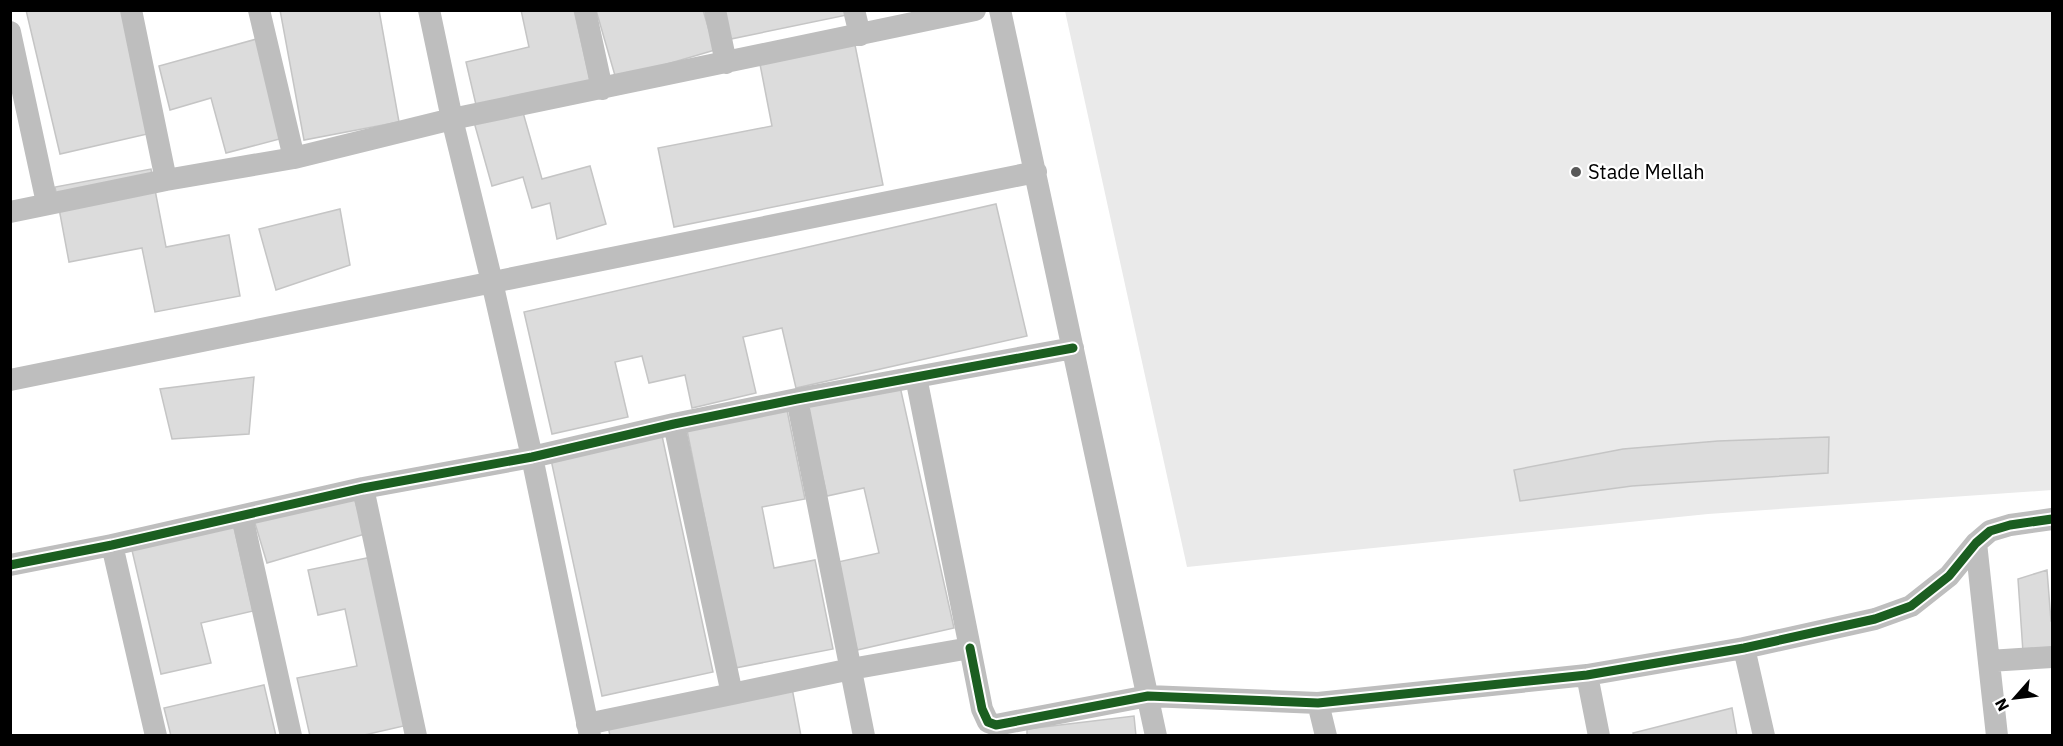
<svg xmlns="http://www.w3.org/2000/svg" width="2063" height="746" font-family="'IBM Plex Sans',sans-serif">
	<rect width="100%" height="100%" fill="#fff"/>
	<path fill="#eaeaea" d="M 1065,11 L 2052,11 L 2052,490 L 1708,514 L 1187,567 Z"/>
	<path fill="#dcdcdc" stroke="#c5c5c5" stroke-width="1.5" d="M 26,10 L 127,10 L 156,132 L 60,154 Z
		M 280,10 L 379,10 L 399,122 L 304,140 Z
		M 521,10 L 574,10 L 591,84 L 477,109 L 466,62 L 529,47 Z
		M 596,10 L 703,10 L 715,50 L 616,79 Z
		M 720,10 L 846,10 L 847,15 L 726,40 Z
		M 260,38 L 287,137 L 226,153 L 211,98 L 170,110 L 159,66 Z
		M 854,40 L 883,185 L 674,227 L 658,148 L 772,126 L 759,59 Z
		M 522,109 L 542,179 L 590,166 L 606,224 L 557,239 L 550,203 L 532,208 L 523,177 L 492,186 L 474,122 Z
		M 151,169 L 166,247 L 229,235 L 240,296 L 155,312 L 142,248 L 69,262 L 55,187 Z
		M 996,204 L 1027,336 L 796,388 L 782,328 L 743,337 L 756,393 L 692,408 L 685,375 L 649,383 L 642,356 L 615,362 L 628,417 L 552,434 L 524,312 Z
		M 340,209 L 350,265 L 276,290 L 259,229 Z
		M 254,377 L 249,434 L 172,439 L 160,389 Z
		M 899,382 L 954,628 L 857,650 L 838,562 L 879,553 L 864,488 L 827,496 L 806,402 Z
		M 787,410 L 805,499 L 762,507 L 774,568 L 815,560 L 833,649 L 735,668 L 687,430 Z
		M 661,431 L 713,672 L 602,696 L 550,455 Z
		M 1829,437 L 1828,473 L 1632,486 L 1520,501 L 1514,470 L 1623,449 L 1718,441 Z
		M 352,491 L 365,534 L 267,563 L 254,520 Z
		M 233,523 L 253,611 L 201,623 L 211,663 L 161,674 L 131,546 Z
		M 372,557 L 408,725 L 360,736 L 310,736 L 297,678 L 357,666 L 345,609 L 318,615 L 308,570 Z
		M 2047,570 L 2051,621 L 2052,621 L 2052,650 L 2023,652 L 2018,579 Z
		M 264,685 L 276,736 L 171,736 L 164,708 Z
		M 792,688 L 801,736 L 610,736 L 607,721 Z
		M 1732,708 L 1737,736 L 1634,736 L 1633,733 Z
		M 1134,716 L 1136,736 L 1027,736 L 1027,729 Z"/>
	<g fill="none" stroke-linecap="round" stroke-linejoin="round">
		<path stroke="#bebebe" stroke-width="22" d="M 131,10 L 166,180 L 294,158 L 452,119 L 975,10
			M 259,10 L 294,158
			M 429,10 L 452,119 L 492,282 L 532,457 L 590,736
			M 585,10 L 602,89
			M 715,10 L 726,63
			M 854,10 L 860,35
			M 1000,10 L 1156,736
			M 10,32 L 47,203
			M 10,212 L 166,180
			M 10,380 L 1036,172
			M 797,399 L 864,736
			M 363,488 L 416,736
			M 242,516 L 291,736
			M 1976,543 L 1997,736
			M 112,545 L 156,736
			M 10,565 L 112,545 L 363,488 L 532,457 L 674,424 L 797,399 L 1073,348
			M 970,648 L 982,709 L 988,722 L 996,725 L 1148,696 L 1318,703 L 1587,675 L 1744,648 L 1875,619 L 1911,606 L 1949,576 L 1976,543 L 1990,531 L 2010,525 L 2052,519
			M 1744,648 L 1764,736
			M 1989,661 L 2052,657
			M 1587,675 L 1599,736
			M 732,694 L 851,669 L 970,648 L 916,377
			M 1318,703 L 1326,736
			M 587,724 L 732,694 L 674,424"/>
		<defs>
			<path id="cycleway" d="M 10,565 L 112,545 L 363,488 L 532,457 L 674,424 L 797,399 L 1073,348
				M 970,648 L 982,709 L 988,722 L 996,725 L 1148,696 L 1318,703 L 1587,675 L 1744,648 L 1875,619 L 1911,606 L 1949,576 L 1976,543 L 1990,531 L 2010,525 L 2052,519"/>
		</defs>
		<use href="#cycleway" stroke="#fff" stroke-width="13"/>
		<use href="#cycleway" stroke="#1b5e20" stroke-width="9"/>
	</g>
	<circle fill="#595959" stroke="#fff" stroke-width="2" cx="1576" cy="172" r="6"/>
	<g text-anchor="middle" stroke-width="4.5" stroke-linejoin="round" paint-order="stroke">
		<g font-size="20" fill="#000" stroke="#fff" text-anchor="start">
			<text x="1588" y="179">Stade Mellah</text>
		</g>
	</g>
	<rect width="2063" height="746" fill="none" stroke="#000000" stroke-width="24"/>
	<g transform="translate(2015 698) rotate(242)" stroke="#ffffff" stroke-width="4.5" paint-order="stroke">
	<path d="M0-4.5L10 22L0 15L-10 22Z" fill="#000000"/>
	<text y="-9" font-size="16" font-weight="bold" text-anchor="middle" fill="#000000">N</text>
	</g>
</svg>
